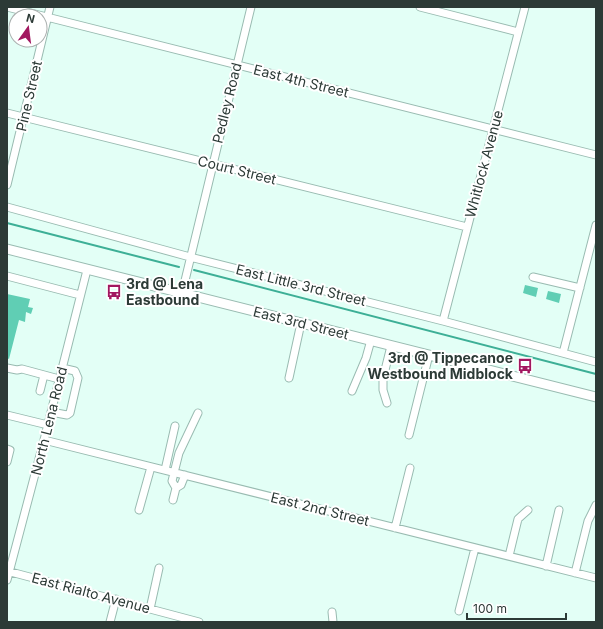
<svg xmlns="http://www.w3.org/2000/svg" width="603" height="629" font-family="Inter,sans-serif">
	<rect width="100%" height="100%" fill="#e3fff6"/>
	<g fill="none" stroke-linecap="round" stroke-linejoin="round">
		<path stroke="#3daf96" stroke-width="2" d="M 7,223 L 179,267
			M 194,270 L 596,374"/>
	</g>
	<path fill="#60ceb4" d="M 525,285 L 538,288 L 536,297 L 523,293 Z
		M 548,291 L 561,294 L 559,303 L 546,299 Z
		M 7,294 L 30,299 L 28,307 L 33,308 L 31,314 L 26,312 L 25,322 L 19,320 L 9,359 L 7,358 Z"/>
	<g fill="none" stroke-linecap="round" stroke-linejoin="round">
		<defs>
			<path id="minor" d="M 7,7 L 596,155
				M 420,7 L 518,32
				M 7,113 L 467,227
				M 7,185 L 50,7
				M 7,207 L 190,257 L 443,321 L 596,362
				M 7,276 L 80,295
				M 533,277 L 580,288
				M 182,293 L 251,7
				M 443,321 L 525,7
				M 563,353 L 596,225
				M 7,368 L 17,370 L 22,369 L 59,379
				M 289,378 L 301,323
				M 40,391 L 44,375
				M 352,391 L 366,358 L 371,340
				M 387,403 L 383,390 L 383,378 L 391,346
				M 51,412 L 67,415 L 70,413 L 78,378 L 75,371 L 62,368
				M 7,415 L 48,425
				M 409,435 L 429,355
				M 44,440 L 596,578
				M 7,449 L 10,450 L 7,462
				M 165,470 L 175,426
				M 176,488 L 181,485 L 185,475
				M 173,500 L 176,488 L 172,481 L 179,453 L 198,413
				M 139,510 L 151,467
				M 395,528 L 410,468
				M 509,556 L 518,519 L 528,510
				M 546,566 L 559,510
				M 7,571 L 199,622
				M 575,573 L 588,521 L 596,505
				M 7,580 L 44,440 L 87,270
				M 150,609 L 159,568
				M 459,611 L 475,548
				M 332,612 L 333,622
				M 110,622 L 116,599"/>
			<path id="major" d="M 7,249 L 596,397"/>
		</defs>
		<use href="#minor" stroke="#99bbb1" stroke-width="9"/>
		<use href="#major" stroke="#99bbb1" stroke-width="11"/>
		<use href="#minor" stroke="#fff" stroke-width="7"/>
		<use href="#major" stroke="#fff" stroke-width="9"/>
	</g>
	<defs>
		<symbol id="bus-bare" viewBox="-9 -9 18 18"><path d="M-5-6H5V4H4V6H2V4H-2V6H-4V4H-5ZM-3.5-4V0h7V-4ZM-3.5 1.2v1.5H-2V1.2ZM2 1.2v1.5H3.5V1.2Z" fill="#a21760" stroke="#fff" stroke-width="2.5" paint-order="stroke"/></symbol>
	</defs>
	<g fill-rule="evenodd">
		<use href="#bus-bare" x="103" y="281" width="22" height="22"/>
		<use href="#bus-bare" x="514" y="355" width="22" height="22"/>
	</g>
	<g text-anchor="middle" stroke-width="4" stroke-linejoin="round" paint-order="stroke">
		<g font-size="14" fill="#2c3a36" stroke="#fff">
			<text transform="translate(301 81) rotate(14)" y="5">East 4th Street</text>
			<text transform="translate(29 96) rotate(-77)" y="5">Pine Street</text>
			<text transform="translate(227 103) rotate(-76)" y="5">Pedley Road</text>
			<text transform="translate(484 164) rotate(-75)" y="5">Whitlock Avenue</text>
			<text transform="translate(237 170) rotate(14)" y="5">Court Street</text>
			<text transform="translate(301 285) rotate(14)" y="5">East Little 3rd Street</text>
			<text transform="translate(301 323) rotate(14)" y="5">East 3rd Street</text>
			<text transform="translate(49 421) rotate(-76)" y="5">North Lena Road</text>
			<text transform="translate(320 509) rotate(14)" y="5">East 2nd Street</text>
			<text transform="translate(91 593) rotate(15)" y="5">East Rialto Avenue</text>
		</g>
		<g font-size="14" font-weight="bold" fill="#2c3a36" stroke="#fff" text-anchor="start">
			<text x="126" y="289">3rd @ Lena<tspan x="126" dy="16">Eastbound</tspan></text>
			<text x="513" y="363" text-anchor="end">3rd @ Tippecanoe<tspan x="513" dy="16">Westbound Midblock</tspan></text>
		</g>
	</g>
	<rect width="603" height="629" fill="none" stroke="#2c3a36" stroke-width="16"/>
	<g transform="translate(28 28) rotate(14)"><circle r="19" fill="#ffffff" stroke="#abb0af"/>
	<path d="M0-3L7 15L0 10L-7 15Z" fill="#a21760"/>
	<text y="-6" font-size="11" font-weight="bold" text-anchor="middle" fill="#2c3a36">N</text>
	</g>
	<path d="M467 613v6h99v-6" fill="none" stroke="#2c3a36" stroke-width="2"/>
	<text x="473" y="613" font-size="12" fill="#2c3a36" stroke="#ffffff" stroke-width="3" paint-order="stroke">100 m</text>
</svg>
